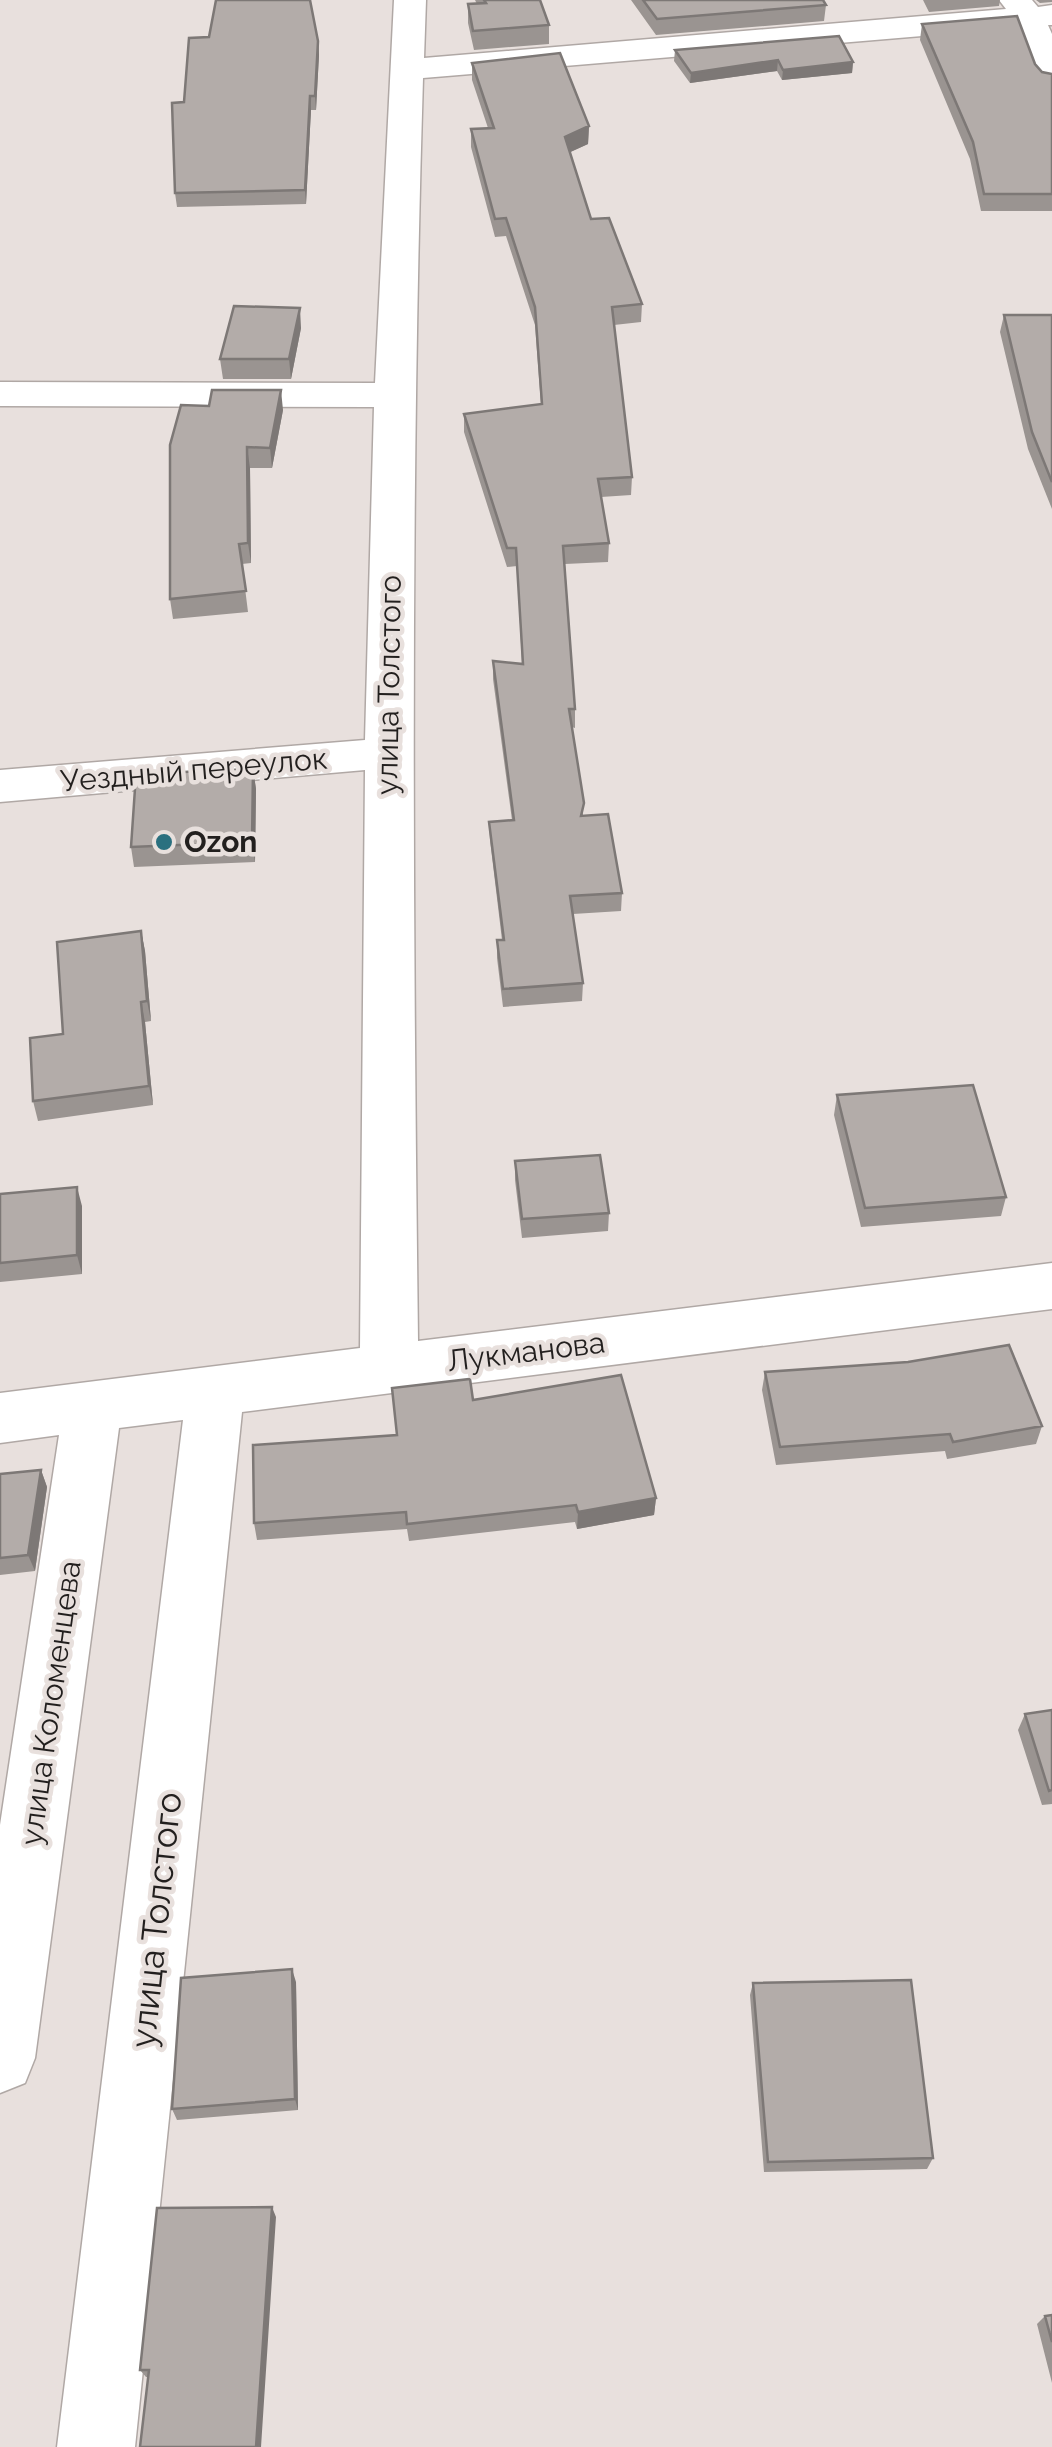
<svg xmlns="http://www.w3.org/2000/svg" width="1052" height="2447" font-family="Raleway,sans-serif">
	<rect width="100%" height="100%" fill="#e8e0dd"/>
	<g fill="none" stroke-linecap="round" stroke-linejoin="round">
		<defs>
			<path id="minor" d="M 394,0 L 426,0 L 424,58 L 1006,9 L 999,0 L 1032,0 L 1038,7 L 1052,5 L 1052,25 L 1048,25 L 1052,34 L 1052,88 L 1040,85 L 1035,78 L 1017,28 L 423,78 C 410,499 413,920 418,1341 L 1052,1263 L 1052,1309 L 242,1412 L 135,2447 L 57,2447 L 183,1420 L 119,1428 L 35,2058 L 25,2083 L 0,2093 L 0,1825 L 59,1435 L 0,1443 L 0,1393 L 360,1348 L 365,770 L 0,802 L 0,770 L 365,740 L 374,407 L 0,406 L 0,382 L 375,383 Z"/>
		</defs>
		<use href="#minor" stroke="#b0a8a5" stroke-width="3"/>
		<use href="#minor" fill="#fff" fill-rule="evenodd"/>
	</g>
	<path fill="#9a9491" d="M 475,0 L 540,0 L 549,25 L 549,44 L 474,50 L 468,23 L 468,4 L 477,4 Z
		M 631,0 L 823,0 L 826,5 L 824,21 L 656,35 Z
		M 923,0 L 1000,0 L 999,6 L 929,12 Z
		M 1036,0 L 1052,0 L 1052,2 L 1040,3 Z
		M 922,24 L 1035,64 L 1042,72 L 1052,74 L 1052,211 L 981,211 L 970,159 L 920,40 Z
		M 318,41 L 319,55 L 316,110 L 311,110 L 306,204 L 177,207 L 175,193 L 184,102 Z
		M 675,50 L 853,62 L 852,73 L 782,80 L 777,71 L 690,83 L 674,61 Z
		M 472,63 L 589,126 L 588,144 L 570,152 L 591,219 L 642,304 L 641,322 L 614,325 L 632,477 L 631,495 L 601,497 L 609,543 L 608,562 L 565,564 L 575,709 L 575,728 L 572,727 L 583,816 L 622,893 L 621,911 L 573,914 L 583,983 L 582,1001 L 503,1007 L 497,958 L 497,940 L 502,940 L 490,840 L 489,822 L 512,820 L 493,679 L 493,661 L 522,664 L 517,566 L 507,567 L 464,432 L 464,414 L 541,405 L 535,325 L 506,236 L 495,237 L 471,147 L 471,129 L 488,128 L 472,80 Z
		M 1004,315 L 1052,315 L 1052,509 L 1028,449 L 1000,332 Z
		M 301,328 L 291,379 L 223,379 L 220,359 Z
		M 283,410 L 272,468 L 250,468 L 251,563 L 242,564 L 248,612 L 173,619 L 170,599 L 170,445 Z
		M 253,769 L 256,789 L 255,862 L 134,867 L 131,847 Z
		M 141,931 L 145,951 L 151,1021 L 145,1022 L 153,1105 L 38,1121 L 33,1101 L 63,1034 Z
		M 837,1095 L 1006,1197 L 1001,1216 L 861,1227 L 834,1115 Z
		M 515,1161 L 609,1213 L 608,1231 L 522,1238 L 515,1180 Z
		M 0,1194 L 82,1206 L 82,1274 L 0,1282 Z
		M 908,1362 L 1042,1426 L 1036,1444 L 947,1459 L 945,1451 L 776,1465 L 762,1390 L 765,1372 Z
		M 473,1400 L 656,1498 L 654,1515 L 577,1529 L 575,1522 L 409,1541 L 407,1529 L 257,1540 L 254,1523 L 397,1435 Z
		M 41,1470 L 47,1487 L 35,1571 L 0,1575 L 0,1474 Z
		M 1052,1710 L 1052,1804 L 1042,1805 L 1018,1730 L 1025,1714 Z
		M 296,1982 L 298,2110 L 177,2120 L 172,2109 Z
		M 753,1983 L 933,2158 L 927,2169 L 764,2172 L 750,1995 Z
		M 276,2217 L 148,2377 L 146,2377 L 140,2370 Z
		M 1052,2315 L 1052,2383 L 1037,2324 L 1045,2316 Z"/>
	<path fill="#7d7876" d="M 318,41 L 319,55 L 316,110 L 315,96 Z
		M 778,60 L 777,71 L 690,83 L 691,73 Z
		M 853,62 L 852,73 L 782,80 L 783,70 Z
		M 310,96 L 311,110 L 306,204 L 305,190 Z
		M 589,126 L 588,144 L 564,155 L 565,137 Z
		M 300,308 L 301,328 L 291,379 L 289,359 Z
		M 281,390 L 283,410 L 272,468 L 270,448 Z
		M 247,447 L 250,468 L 251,563 L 248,543 Z
		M 253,769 L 256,789 L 255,862 L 252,842 Z
		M 141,931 L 145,951 L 151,1021 L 147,1001 Z
		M 141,1002 L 145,1022 L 153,1105 L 149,1086 Z
		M 77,1187 L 82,1206 L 82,1274 L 77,1255 Z
		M 41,1470 L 47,1487 L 35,1571 L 28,1555 Z
		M 656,1498 L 654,1515 L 577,1529 L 578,1512 Z
		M 292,1969 L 296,1982 L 298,2110 L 295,2099 Z
		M 272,2207 L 276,2217 L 261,2447 L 256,2447 Z"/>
	<path fill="#b3aca9" stroke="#7d7876" stroke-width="2.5" d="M 216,0 L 310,0 L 318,41 L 315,96 L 310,96 L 305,190 L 175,193 L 172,103 L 184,102 L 189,38 L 209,37 Z
		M 484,0 L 540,0 L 549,25 L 473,31 L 468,4 L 486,3 Z
		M 643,0 L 823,0 L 826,5 L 657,19 Z
		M 1017,16 L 1035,64 L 1042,72 L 1052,74 L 1052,194 L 984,194 L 973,142 L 922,24 Z
		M 839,36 L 853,62 L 783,70 L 778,60 L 691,73 L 675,50 Z
		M 560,53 L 589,126 L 565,137 L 591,219 L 609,218 L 642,304 L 612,307 L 632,477 L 598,479 L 609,543 L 563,546 L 575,709 L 569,709 L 584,803 L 581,816 L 608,814 L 622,893 L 570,896 L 583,983 L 503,989 L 497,940 L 504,940 L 489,822 L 514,820 L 493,661 L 523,664 L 516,548 L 507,548 L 464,414 L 542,404 L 535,307 L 506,218 L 495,219 L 471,129 L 494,128 L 472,63 Z
		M 234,306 L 300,308 L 289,359 L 220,359 Z
		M 1004,315 L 1052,315 L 1052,482 L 1032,432 Z
		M 212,390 L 281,390 L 270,448 L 247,447 L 248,543 L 239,544 L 246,591 L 170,599 L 170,445 L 181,405 L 209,406 Z
		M 253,769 L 252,842 L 131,847 L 136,774 Z
		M 141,931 L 147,1001 L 141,1002 L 149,1086 L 33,1101 L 30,1038 L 63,1034 L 57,942 Z
		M 973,1085 L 1006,1197 L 865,1208 L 837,1095 Z
		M 600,1155 L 609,1213 L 522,1219 L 515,1161 Z
		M 77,1187 L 77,1255 L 0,1263 L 0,1194 Z
		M 1009,1345 L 1042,1426 L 953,1442 L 950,1434 L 780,1447 L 765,1372 L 908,1362 Z
		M 621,1375 L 656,1498 L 578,1512 L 576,1505 L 407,1524 L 406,1512 L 254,1523 L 253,1445 L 397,1435 L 392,1388 L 470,1379 L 473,1400 Z
		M 41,1470 L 28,1555 L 0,1558 L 0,1474 Z
		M 1052,1710 L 1052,1790 L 1049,1791 L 1025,1714 Z
		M 292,1969 L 295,2099 L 172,2109 L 181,1978 Z
		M 911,1980 L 933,2158 L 768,2162 L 753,1983 Z
		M 272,2207 L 256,2447 L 140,2447 L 149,2370 L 140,2370 L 157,2208 Z
		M 1052,2315 L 1052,2342 L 1045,2316 Z"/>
	<circle fill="#2b707f" stroke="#e8e0dd" stroke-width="4" cx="164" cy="842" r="10"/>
	<g text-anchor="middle" stroke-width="9" stroke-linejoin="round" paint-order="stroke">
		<g font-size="30" fill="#221f1e" stroke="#e8e0dd">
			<text transform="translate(389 685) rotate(-89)" y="10">улица Толстого</text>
			<text transform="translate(194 770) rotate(-5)" y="10">Уездный переулок</text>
			<text transform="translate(526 1352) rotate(-7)" y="10">Лукманова</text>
			<text transform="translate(51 1703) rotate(-82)" y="10">улица Коломенцева</text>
		</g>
		<g font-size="30" font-weight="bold" fill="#221f1e" stroke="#e8e0dd" text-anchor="start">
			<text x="184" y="852">Ozon</text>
		</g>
		<g font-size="35" fill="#221f1e" stroke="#e8e0dd">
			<text transform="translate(156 1920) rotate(-84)" y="12">улица Толстого</text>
		</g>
	</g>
</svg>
